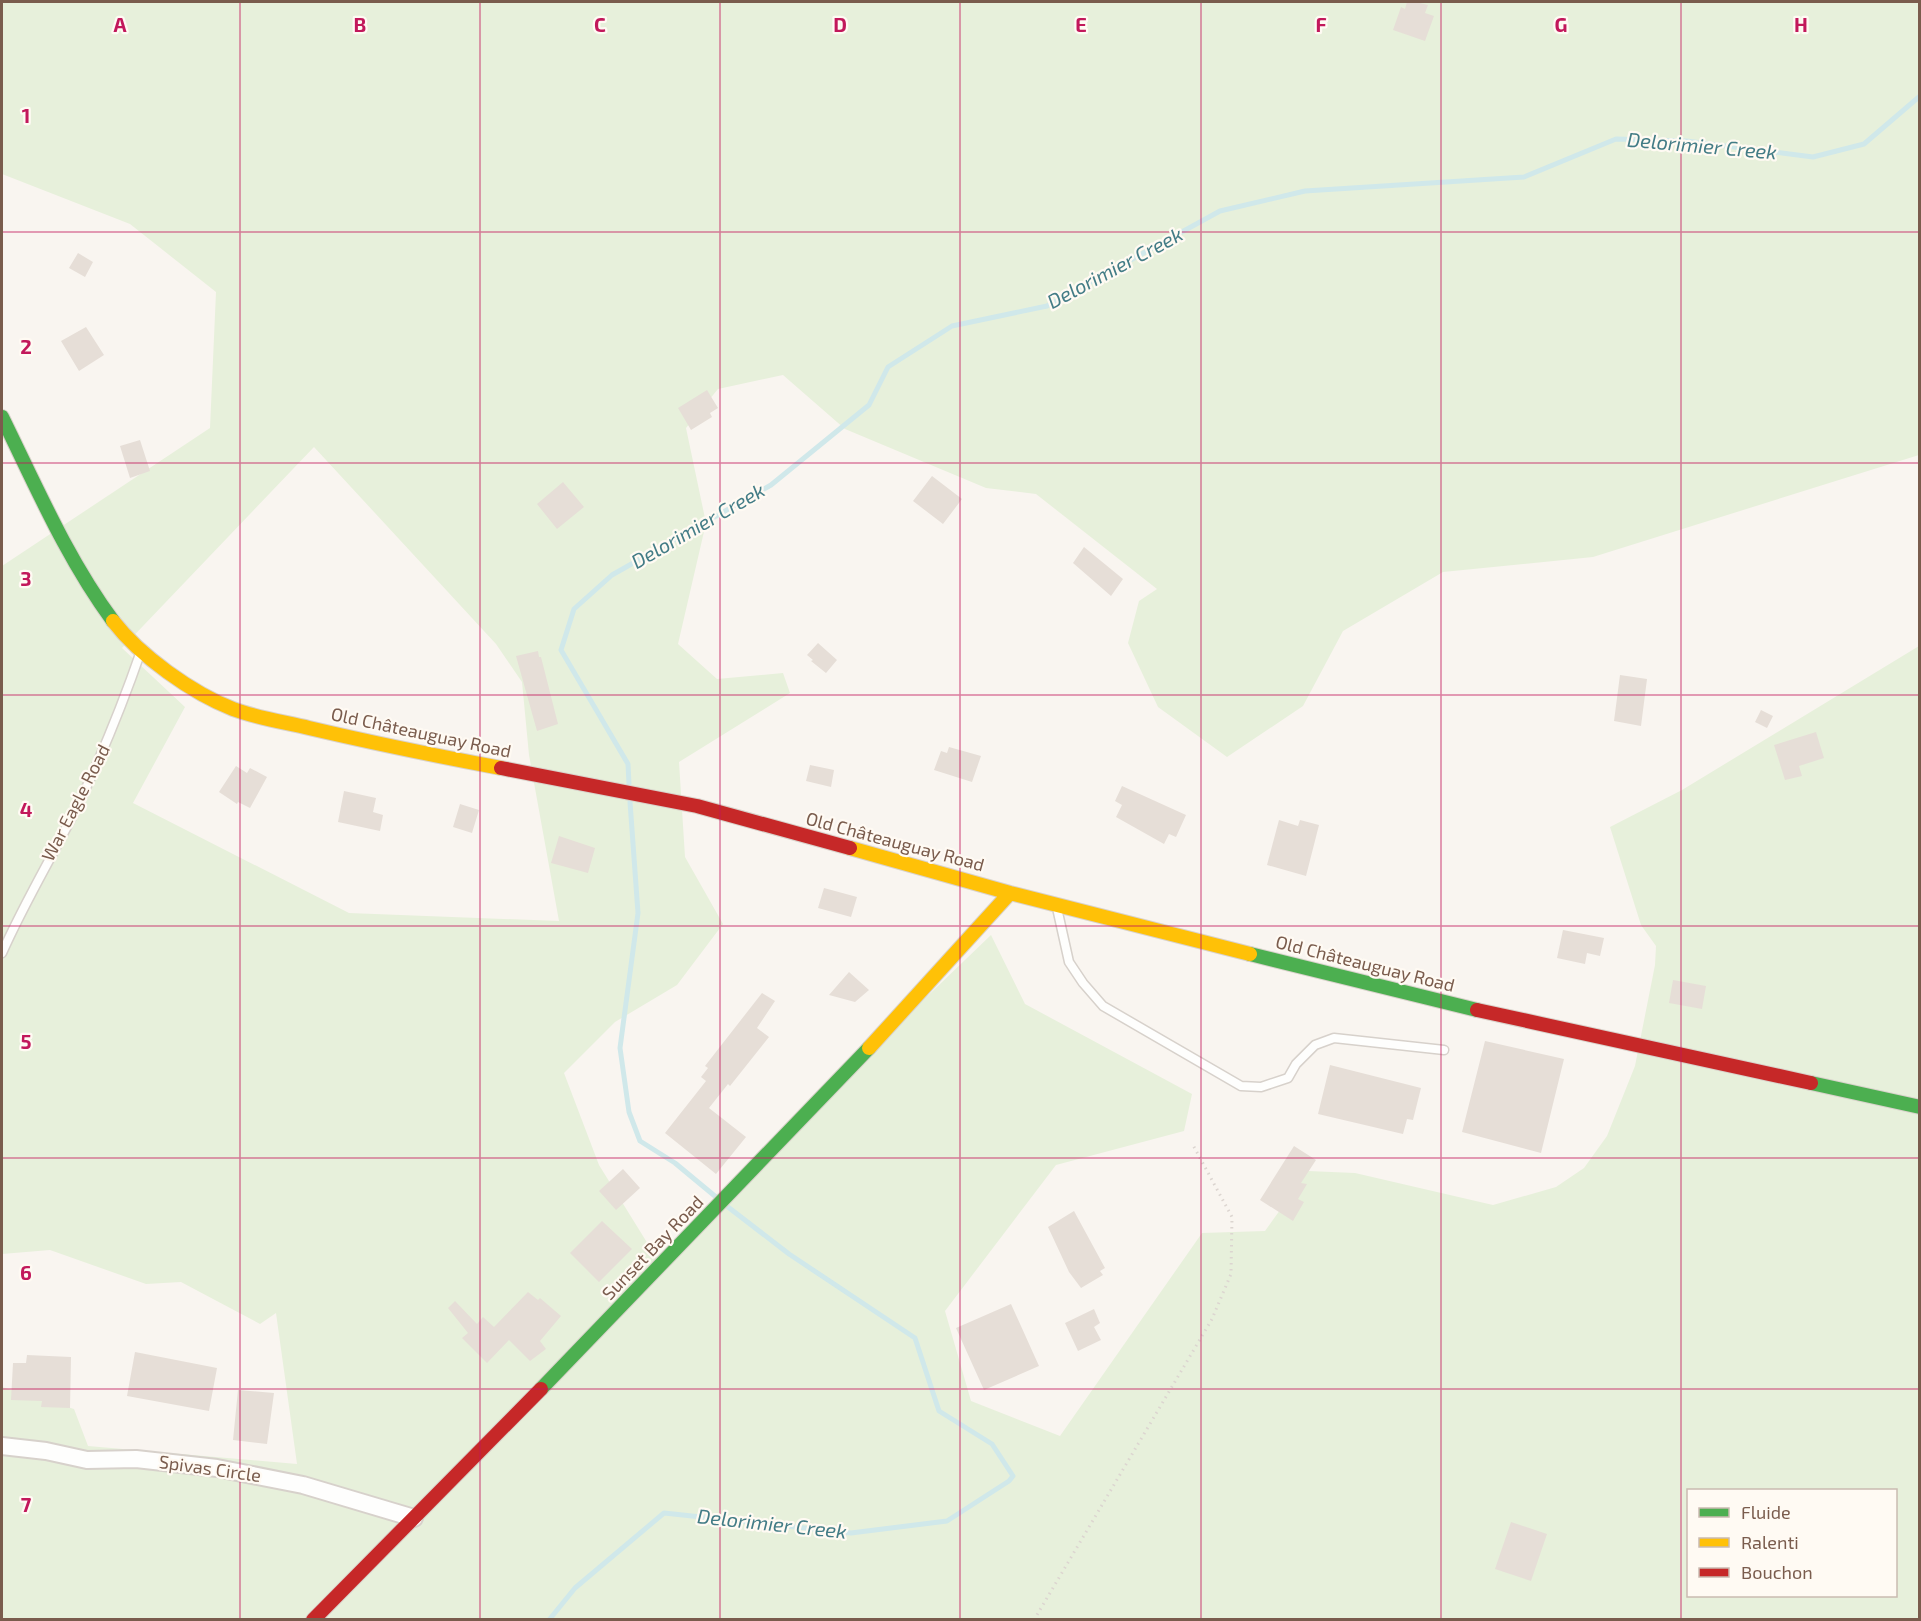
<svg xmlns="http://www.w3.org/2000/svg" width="1921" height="1621" font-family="'Exo 2',sans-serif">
	<rect width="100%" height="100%" fill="#f9f5f0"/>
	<path fill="#e7f0db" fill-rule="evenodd" d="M 2,2 L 1919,2 L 1919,455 L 1593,557 L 1443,572 L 1343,631 L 1303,706 L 1227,757 L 1158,707 L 1128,643 L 1139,601 L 1157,589 L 1036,494 L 986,488 L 845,429 L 783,375 L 718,389 L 686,428 L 706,523 L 678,644 L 717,679 L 783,673 L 790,693 L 679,762 L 685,857 L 723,924 L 677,985 L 615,1022 L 564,1073 L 599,1165 L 656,1257 L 991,935 L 1025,1004 L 1192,1094 L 1184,1131 L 1056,1165 L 945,1311 L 971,1401 L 1060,1436 L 1202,1233 L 1265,1231 L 1308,1171 L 1355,1173 L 1493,1205 L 1556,1187 L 1584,1168 L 1607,1136 L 1635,1066 L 1655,965 L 1656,946 L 1641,925 L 1610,827 L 1682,790 L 1919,646 L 1919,1619 L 2,1619 L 2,1387 L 74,1409 L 88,1446 L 297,1464 L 276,1313 L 260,1324 L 181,1282 L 146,1284 L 50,1250 L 2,1254 L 2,566 L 210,428 L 216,292 L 130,224 L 2,174 ZM 314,447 L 496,644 L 522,682 L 529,755 L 559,921 L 349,913 L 133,803 L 185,707 L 122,648 ZM 1688,1490 L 1896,1490 L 1896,1596 L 1688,1596 Z"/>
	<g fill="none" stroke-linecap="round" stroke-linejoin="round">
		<path stroke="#d0e8ea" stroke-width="5" d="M 629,784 L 628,764 L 561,650 L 574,609 L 612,575 L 771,485 L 869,405 L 888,367 L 952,326 L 1047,306 L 1220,211 L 1305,191 L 1524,177 L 1616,139 L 1686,141 L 1813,157 L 1864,144 L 1920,96
			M 630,802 L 638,913 L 620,1048 L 629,1112 L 640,1141 L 675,1163 L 716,1197
			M 549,1620 L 575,1588 L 664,1513 L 851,1533 L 947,1521 L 1009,1481 L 1013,1476 L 992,1444 L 939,1411 L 915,1338 L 789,1254 L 728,1207"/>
	</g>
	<path fill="#e6ded7" d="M 1407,2 L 1416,2 L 1428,5 L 1425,13 L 1434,16 L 1425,41 L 1393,30 L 1401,7 L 1405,9 Z
		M 78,253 L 93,262 L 85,277 L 69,268 Z
		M 86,327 L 104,355 L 79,371 L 61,341 Z
		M 707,390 L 718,408 L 710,413 L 712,417 L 691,430 L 678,408 Z
		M 140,440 L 150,471 L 130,478 L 120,446 Z
		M 932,476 L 962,499 L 943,524 L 913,501 Z
		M 563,482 L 584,507 L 557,529 L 537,504 Z
		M 1084,547 L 1123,579 L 1111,596 L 1073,563 Z
		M 818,643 L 837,660 L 826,673 L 811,661 L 813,660 L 807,655 Z
		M 538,651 L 539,657 L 541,657 L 558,724 L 537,731 L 516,656 Z
		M 1620,675 L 1647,679 L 1641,726 L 1614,721 Z
		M 1761,710 L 1773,716 L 1767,728 L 1755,722 Z
		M 1816,732 L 1824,758 L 1799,766 L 1802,776 L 1785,780 L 1774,745 Z
		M 949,747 L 981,756 L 972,782 L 934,770 L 941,751 L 947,753 Z
		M 810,765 L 834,770 L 831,787 L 806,781 Z
		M 236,766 L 247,773 L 250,768 L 267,777 L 250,808 L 238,802 L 237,804 L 219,792 Z
		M 1122,786 L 1186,815 L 1176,837 L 1169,834 L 1164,844 L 1116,817 L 1122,805 L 1115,801 Z
		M 344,791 L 376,798 L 373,812 L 383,815 L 380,831 L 338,822 Z
		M 460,804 L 479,810 L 472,833 L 453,827 Z
		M 1279,820 L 1298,826 L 1300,820 L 1319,825 L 1306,876 L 1267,865 Z
		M 559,836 L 595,848 L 588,873 L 551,863 Z
		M 824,888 L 857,897 L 851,917 L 818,908 Z
		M 1563,930 L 1604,938 L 1600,956 L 1587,953 L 1585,964 L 1557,958 Z
		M 849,972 L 869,990 L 855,1002 L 829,995 Z
		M 1673,980 L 1706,986 L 1702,1009 L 1669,1003 Z
		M 762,993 L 775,1001 L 757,1028 L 769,1037 L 730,1086 L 728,1084 L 709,1108 L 746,1137 L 716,1174 L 665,1133 L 706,1081 L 701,1077 L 708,1068 L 705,1066 Z
		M 1485,1041 L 1564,1059 L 1541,1153 L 1462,1132 Z
		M 1330,1065 L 1421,1088 L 1413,1120 L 1407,1119 L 1403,1134 L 1318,1114 Z
		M 1294,1146 L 1316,1160 L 1301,1183 L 1307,1184 L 1298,1199 L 1304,1202 L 1293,1221 L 1260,1200 Z
		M 623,1169 L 640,1188 L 616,1210 L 599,1191 Z
		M 1074,1211 L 1105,1268 L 1100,1271 L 1103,1275 L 1081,1288 L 1069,1272 L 1048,1227 Z
		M 602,1221 L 632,1249 L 599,1282 L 570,1253 Z
		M 528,1292 L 538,1300 L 540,1298 L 561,1316 L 540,1341 L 546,1349 L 530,1361 L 509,1340 L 487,1363 L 462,1338 L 468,1333 L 448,1308 L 455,1301 L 477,1324 L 483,1317 L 494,1327 Z
		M 1011,1304 L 1039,1366 L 984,1390 L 956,1328 Z
		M 1094,1309 L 1100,1323 L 1094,1327 L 1101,1340 L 1078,1351 L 1065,1323 Z
		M 135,1352 L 217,1368 L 209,1411 L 127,1396 Z
		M 27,1355 L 71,1357 L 70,1408 L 41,1407 L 42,1401 L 11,1400 L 13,1363 L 26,1363 Z
		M 238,1390 L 274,1393 L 267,1444 L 233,1440 Z
		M 1511,1522 L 1547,1534 L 1531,1581 L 1495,1569 Z"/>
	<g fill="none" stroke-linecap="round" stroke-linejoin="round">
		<defs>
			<path id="lane" d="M 1057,908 L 1069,962 L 1083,983 L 1103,1006 L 1241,1086 L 1261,1087 L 1288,1078 L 1296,1064 L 1315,1045 L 1334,1038 L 1444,1050
				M 2,953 C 25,901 55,852 80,801 C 103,752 123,703 141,651"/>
			<path id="street" d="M 2,1446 L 46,1451 L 87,1460 L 136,1459 L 217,1468 L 303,1485 L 414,1518"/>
			<path id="fast" d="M 2,417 C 36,486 67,559 113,621
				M 1250,954 L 1477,1010
				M 1811,1083 L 1920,1107
				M 541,1389 L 869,1048"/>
			<path id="slow" d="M 113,621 C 140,656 192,693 233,709 C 257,718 284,722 309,728 C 373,743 437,756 501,768
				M 850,848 L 1010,893 L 1250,954
				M 869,1048 L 1010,893"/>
			<path id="jam" d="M 501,768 L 697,806 L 850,848
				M 1477,1010 L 1811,1083
				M 313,1620 L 541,1389"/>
		</defs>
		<use href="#lane" stroke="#d7d1cb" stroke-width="11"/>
		<use href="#street" stroke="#d7d1cb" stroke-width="20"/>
		<use href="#fast" stroke="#d9d2cb" stroke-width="16"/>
		<use href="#slow" stroke="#d9d2cb" stroke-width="16"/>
		<use href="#jam" stroke="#d9d2cb" stroke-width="16"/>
		<path stroke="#dcd5d0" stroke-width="3" stroke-dasharray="1.5 4.5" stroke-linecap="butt" d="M 1034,1620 L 1212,1319 L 1231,1274 L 1232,1217 L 1193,1145"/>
		<use href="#lane" stroke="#fefefd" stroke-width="8"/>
		<use href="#street" stroke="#fefefd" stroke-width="16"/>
		<use href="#fast" stroke="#4caf50" stroke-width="14"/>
		<use href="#slow" stroke="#ffc107" stroke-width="14"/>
		<use href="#jam" stroke="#c62828" stroke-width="14"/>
	</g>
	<path fill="none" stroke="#c2185b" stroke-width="1.5" stroke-opacity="0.55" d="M 240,2 L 240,1620M 480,2 L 480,1620M 720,2 L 720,1620M 960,2 L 960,1620M 1201,2 L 1201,1620M 1441,2 L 1441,1620M 1681,2 L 1681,1620M 2,232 L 1920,232M 2,463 L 1920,463M 2,695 L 1920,695M 2,926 L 1920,926M 2,1158 L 1920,1158M 2,1389 L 1920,1389"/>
	<g text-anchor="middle" stroke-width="4.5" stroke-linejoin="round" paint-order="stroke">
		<g font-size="18" fill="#7a5c4d" stroke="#fffaf3">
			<text transform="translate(421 733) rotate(12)" y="6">Old Châteauguay Road</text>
			<text transform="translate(76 803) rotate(-63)" y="6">War Eagle Road</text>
			<text transform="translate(895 842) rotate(15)" y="6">Old Châteauguay Road</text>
			<text transform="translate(1365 964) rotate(14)" y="6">Old Châteauguay Road</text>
			<text transform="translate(653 1248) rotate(-46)" y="6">Sunset Bay Road</text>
			<text transform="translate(210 1469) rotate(8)" y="6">Spivas Circle</text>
		</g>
		<g font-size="20" font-style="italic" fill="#437c86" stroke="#fffaf3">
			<text transform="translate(1702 146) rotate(5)" y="7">Delorimier Creek</text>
			<text transform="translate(1115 268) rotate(-28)" y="7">Delorimier Creek</text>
			<text transform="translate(698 526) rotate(-30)" y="7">Delorimier Creek</text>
			<text transform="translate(772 1524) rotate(6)" y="7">Delorimier Creek</text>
		</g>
	</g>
	<g font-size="20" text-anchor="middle" font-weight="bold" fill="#c2185b" stroke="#fffaf3" stroke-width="4.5" stroke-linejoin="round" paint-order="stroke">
		<text x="120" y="32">A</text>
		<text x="360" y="32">B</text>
		<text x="600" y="32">C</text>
		<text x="840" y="32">D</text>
		<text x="1081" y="32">E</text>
		<text x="1321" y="32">F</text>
		<text x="1561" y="32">G</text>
		<text x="1801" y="32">H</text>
		<text x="26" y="123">1</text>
		<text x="26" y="354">2</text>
		<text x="26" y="586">3</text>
		<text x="26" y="817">4</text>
		<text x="26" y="1049">5</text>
		<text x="26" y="1280">6</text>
		<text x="26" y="1512">7</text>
	</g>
	<rect width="1921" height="1621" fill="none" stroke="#7a5c4d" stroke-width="6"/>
	<rect x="1687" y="1489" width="210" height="108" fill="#fffaf3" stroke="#cabbb1" stroke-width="1.5"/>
	<rect x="1699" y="1508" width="30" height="9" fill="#4caf50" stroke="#cabbb1" stroke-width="1.5"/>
	<text x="1741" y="1519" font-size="18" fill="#7a5c4d">Fluide</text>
	<rect x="1699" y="1538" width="30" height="9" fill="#ffc107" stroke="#cabbb1" stroke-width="1.5"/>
	<text x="1741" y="1549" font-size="18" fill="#7a5c4d">Ralenti</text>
	<rect x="1699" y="1568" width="30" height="9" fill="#c62828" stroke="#cabbb1" stroke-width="1.5"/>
	<text x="1741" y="1579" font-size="18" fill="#7a5c4d">Bouchon</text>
</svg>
